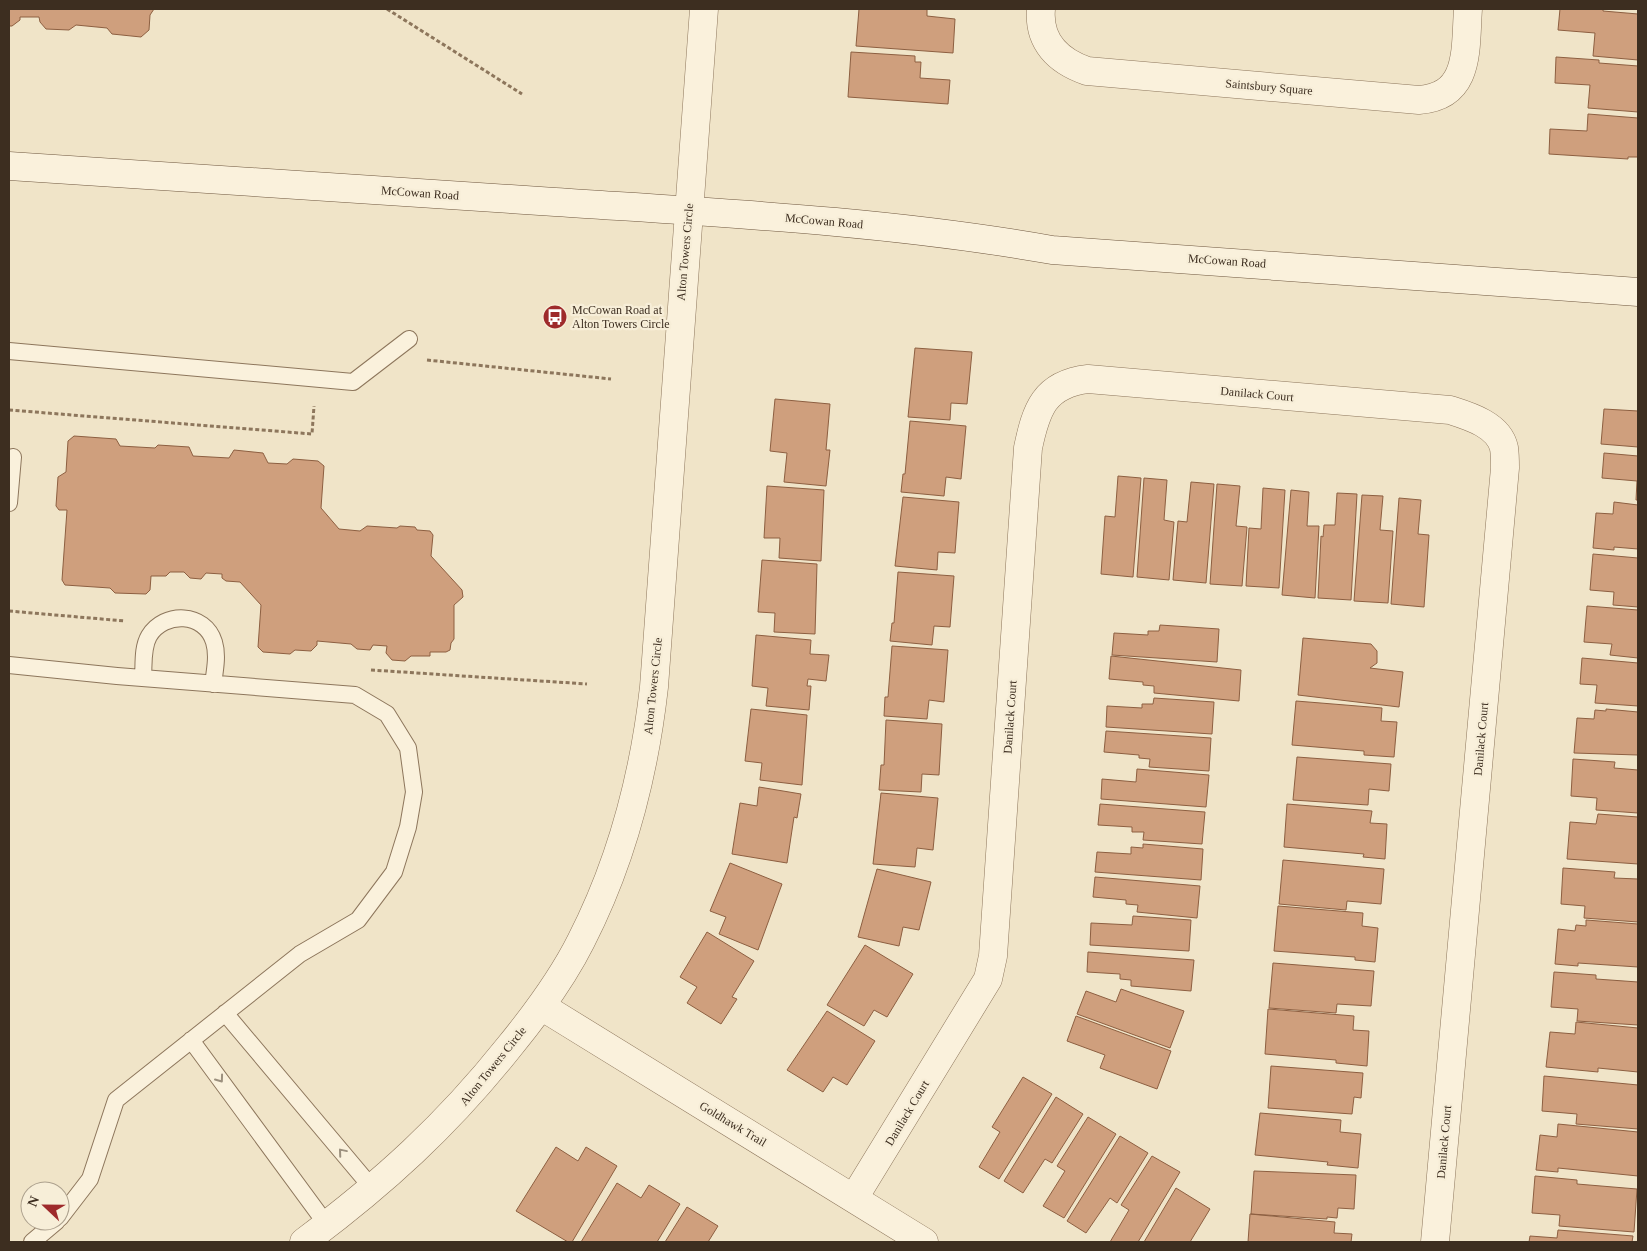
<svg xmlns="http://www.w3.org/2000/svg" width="1647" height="1251" font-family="Georgia,serif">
	<rect width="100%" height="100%" fill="#f0e4c8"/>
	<path fill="#cf9f7d" stroke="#8d5f41" d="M 9,9 L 154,9 L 150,15 L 149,30 L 141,37 L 112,34 L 107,28 L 76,25 L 69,30 L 46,29 L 40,22 L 39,17 L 20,17 L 20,20 L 12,26 L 9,26 Z
		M 859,9 L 927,9 L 927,16 L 955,19 L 953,53 L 856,46 Z
		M 1560,9 L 1603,9 L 1603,11 L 1638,14 L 1638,60 L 1593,56 L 1595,33 L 1558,30 Z
		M 851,52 L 915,56 L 915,62 L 921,62 L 920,78 L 950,80 L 948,104 L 848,97 Z
		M 1556,57 L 1599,60 L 1599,63 L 1638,66 L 1638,112 L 1588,108 L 1590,85 L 1555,83 Z
		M 1588,114 L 1638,118 L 1638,157 L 1628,157 L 1628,159 L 1549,154 L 1550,129 L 1587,131 Z
		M 915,348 L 972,352 L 967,404 L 951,403 L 950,420 L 908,417 Z
		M 775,399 L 830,404 L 826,450 L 830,450 L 826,486 L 784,482 L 787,453 L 770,451 Z
		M 1604,409 L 1638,411 L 1638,447 L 1601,444 Z
		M 910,421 L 966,426 L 961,479 L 946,477 L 944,496 L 901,492 L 903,474 L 905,474 Z
		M 74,436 L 116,439 L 120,446 L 155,448 L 158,445 L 189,447 L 193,456 L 229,458 L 234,450 L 263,453 L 268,463 L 287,464 L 293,459 L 318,461 L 324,466 L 321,508 L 339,529 L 360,531 L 367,526 L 397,528 L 400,526 L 415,527 L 417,530 L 430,531 L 433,535 L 431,556 L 462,590 L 463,597 L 454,605 L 454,639 L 451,643 L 450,650 L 446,652 L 430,652 L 430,656 L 411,656 L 405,661 L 392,660 L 386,653 L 387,646 L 373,645 L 370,650 L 357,649 L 351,644 L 317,641 L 317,645 L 311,651 L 295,650 L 290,654 L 263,652 L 258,647 L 261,605 L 240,582 L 226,581 L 222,578 L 222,574 L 206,573 L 201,579 L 190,578 L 184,572 L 170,572 L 166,576 L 151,576 L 150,590 L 146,594 L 115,593 L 110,588 L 65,585 L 62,580 L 67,510 L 59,510 L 56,506 L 58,477 L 66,472 L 68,441 Z
		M 1604,453 L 1638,456 L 1638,500 L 1636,500 L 1637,481 L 1602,478 Z
		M 1118,476 L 1141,478 L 1133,577 L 1101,574 L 1105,516 L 1115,517 Z
		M 1144,478 L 1167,480 L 1164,520 L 1174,522 L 1169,580 L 1137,577 Z
		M 1191,482 L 1214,484 L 1206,583 L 1173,580 L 1178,521 L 1187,522 Z
		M 1217,484 L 1240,486 L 1236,526 L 1247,527 L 1242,586 L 1210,584 Z
		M 767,486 L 824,490 L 821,561 L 779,558 L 780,538 L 764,538 Z
		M 1263,488 L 1285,490 L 1279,588 L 1246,586 L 1249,528 L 1261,529 Z
		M 1291,490 L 1309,492 L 1307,526 L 1319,526 L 1315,598 L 1282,595 Z
		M 1337,493 L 1357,494 L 1351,600 L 1318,598 L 1321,536 L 1323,537 L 1324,525 L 1335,525 Z
		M 1362,495 L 1383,496 L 1380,530 L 1393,531 L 1388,603 L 1354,601 Z
		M 903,497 L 959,502 L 955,553 L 938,552 L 937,570 L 895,566 Z
		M 1399,498 L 1421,500 L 1418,534 L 1429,535 L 1424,607 L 1391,604 Z
		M 1614,502 L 1638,505 L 1638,549 L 1614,547 L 1614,550 L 1593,548 L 1596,513 L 1613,514 Z
		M 1593,554 L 1638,558 L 1638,607 L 1613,605 L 1614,592 L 1590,590 Z
		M 762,560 L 817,564 L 815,634 L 774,632 L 775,613 L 758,612 Z
		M 898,572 L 954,576 L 950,627 L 934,626 L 932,645 L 890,641 L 892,623 L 894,623 Z
		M 1587,606 L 1638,610 L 1638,658 L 1610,655 L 1612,644 L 1584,642 Z
		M 1160,625 L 1219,629 L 1217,662 L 1112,655 L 1114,633 L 1148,635 L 1148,631 L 1159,631 Z
		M 756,635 L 811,640 L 810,654 L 829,655 L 826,681 L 808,679 L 807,686 L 811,686 L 809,710 L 766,706 L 768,688 L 752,686 Z
		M 1303,638 L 1371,644 L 1377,651 L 1377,663 L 1370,668 L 1403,672 L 1399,707 L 1298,695 Z
		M 892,646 L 948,650 L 944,702 L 929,700 L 927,719 L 884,716 L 885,697 L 888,697 Z
		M 1111,656 L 1241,670 L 1239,701 L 1154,693 L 1154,686 L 1143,685 L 1143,682 L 1109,679 Z
		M 1582,658 L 1638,663 L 1638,706 L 1595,703 L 1597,685 L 1580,684 Z
		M 1154,698 L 1214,702 L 1212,734 L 1106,727 L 1107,706 L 1142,708 L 1142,704 L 1153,704 Z
		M 1296,701 L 1382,708 L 1381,721 L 1397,722 L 1394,757 L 1364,755 L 1364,751 L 1292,745 Z
		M 751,709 L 807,715 L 802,785 L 760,780 L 762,763 L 745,761 Z
		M 1606,709 L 1638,712 L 1638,755 L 1574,753 L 1577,718 L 1594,719 L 1595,710 L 1606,711 Z
		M 886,720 L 942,724 L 939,775 L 922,774 L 921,792 L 879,790 L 881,765 L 884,765 Z
		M 1106,731 L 1211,738 L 1209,771 L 1149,767 L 1150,759 L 1139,758 L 1139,755 L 1104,752 Z
		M 1297,757 L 1391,764 L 1389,791 L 1369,789 L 1368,805 L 1293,800 Z
		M 1573,759 L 1615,762 L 1614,768 L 1638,770 L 1638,813 L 1596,810 L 1597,798 L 1571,796 Z
		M 1137,769 L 1209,775 L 1206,807 L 1101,799 L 1102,779 L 1136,782 Z
		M 759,787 L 801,794 L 797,818 L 794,817 L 787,863 L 732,854 L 740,803 L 757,806 Z
		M 881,793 L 938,798 L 933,850 L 917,848 L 915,867 L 873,864 Z
		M 1100,804 L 1205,812 L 1202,844 L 1143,840 L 1144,832 L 1132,832 L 1132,827 L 1098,825 Z
		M 1287,804 L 1372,811 L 1370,823 L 1387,824 L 1385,859 L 1363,857 L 1364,854 L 1284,847 Z
		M 1598,814 L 1638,817 L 1638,864 L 1567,859 L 1570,822 L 1596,824 Z
		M 1143,844 L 1203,849 L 1201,880 L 1095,872 L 1097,852 L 1131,854 L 1131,847 L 1143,848 Z
		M 1283,860 L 1384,869 L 1381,904 L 1347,901 L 1346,910 L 1279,904 Z
		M 730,863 L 782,884 L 758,950 L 719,934 L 726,917 L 710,911 Z
		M 1563,868 L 1615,872 L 1614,878 L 1638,879 L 1638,922 L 1584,918 L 1585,906 L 1561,904 Z
		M 877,869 L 931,882 L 919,930 L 903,927 L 899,946 L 858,937 Z
		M 1095,877 L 1200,886 L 1197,918 L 1137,912 L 1138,905 L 1126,904 L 1126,900 L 1093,897 Z
		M 1278,906 L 1363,913 L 1362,926 L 1378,928 L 1375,962 L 1355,960 L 1355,957 L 1274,951 Z
		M 1133,916 L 1191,920 L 1189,951 L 1090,945 L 1091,923 L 1132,925 Z
		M 1586,920 L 1638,924 L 1638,967 L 1578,963 L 1578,966 L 1555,964 L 1558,929 L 1575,931 L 1576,925 L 1586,926 Z
		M 707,932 L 754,961 L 732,997 L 737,999 L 721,1024 L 687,1003 L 697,987 L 680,977 Z
		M 865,945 L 913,974 L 887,1017 L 874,1010 L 864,1026 L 827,1005 Z
		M 1088,952 L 1194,960 L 1191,991 L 1131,986 L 1131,980 L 1120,979 L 1120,974 L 1087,972 Z
		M 1273,963 L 1374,971 L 1371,1006 L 1337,1004 L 1336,1013 L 1269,1008 Z
		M 1554,972 L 1596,975 L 1596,979 L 1638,982 L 1638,1025 L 1577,1021 L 1578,1009 L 1551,1007 Z
		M 1121,989 L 1184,1011 L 1170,1048 L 1077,1014 L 1086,991 L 1116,1002 Z
		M 1268,1009 L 1354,1016 L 1353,1030 L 1369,1031 L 1367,1066 L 1336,1063 L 1336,1060 L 1265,1054 Z
		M 827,1011 L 875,1041 L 847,1085 L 833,1077 L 823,1092 L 787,1070 Z
		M 1076,1016 L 1171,1051 L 1157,1089 L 1100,1068 L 1105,1055 L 1067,1041 Z
		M 1576,1022 L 1638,1028 L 1638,1072 L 1598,1068 L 1598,1072 L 1546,1067 L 1550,1032 L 1575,1034 Z
		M 1271,1066 L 1363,1073 L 1361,1098 L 1354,1097 L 1352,1114 L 1268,1108 Z
		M 1544,1076 L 1638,1085 L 1638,1129 L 1576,1124 L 1577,1114 L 1542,1111 Z
		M 1023,1077 L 1052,1094 L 999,1179 L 979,1167 L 1000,1132 L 992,1127 Z
		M 1056,1097 L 1083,1114 L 1052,1163 L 1045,1159 L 1023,1193 L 1004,1181 Z
		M 1260,1113 L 1341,1120 L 1340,1132 L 1361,1134 L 1358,1168 L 1327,1165 L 1328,1162 L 1255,1155 Z
		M 1088,1117 L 1116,1134 L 1064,1218 L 1043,1206 L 1065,1171 L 1057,1166 Z
		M 1558,1124 L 1638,1132 L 1638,1176 L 1558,1168 L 1558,1172 L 1536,1170 L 1540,1135 L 1557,1137 Z
		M 1120,1136 L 1148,1153 L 1117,1203 L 1110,1198 L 1086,1233 L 1067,1221 Z
		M 556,1147 L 578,1161 L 586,1147 L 617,1166 L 572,1242 L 568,1242 L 516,1211 Z
		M 1152,1156 L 1180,1172 L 1138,1242 L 1110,1242 L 1129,1210 L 1121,1205 Z
		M 1254,1171 L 1356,1175 L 1354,1209 L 1338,1208 L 1337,1218 L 1327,1217 L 1327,1219 L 1251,1214 Z
		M 1535,1176 L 1577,1180 L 1577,1184 L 1637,1189 L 1634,1232 L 1559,1226 L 1560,1215 L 1532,1213 Z
		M 617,1183 L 641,1198 L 649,1185 L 680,1204 L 657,1242 L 581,1242 Z
		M 1176,1188 L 1210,1209 L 1190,1242 L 1144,1242 Z
		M 687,1207 L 718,1226 L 708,1242 L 665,1242 Z
		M 1250,1214 L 1335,1222 L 1334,1233 L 1352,1234 L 1351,1242 L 1248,1242 Z
		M 1558,1230 L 1633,1236 L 1632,1242 L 1529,1242 L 1530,1236 L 1557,1238 Z"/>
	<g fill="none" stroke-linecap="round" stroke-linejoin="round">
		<defs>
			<path id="service" d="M 9,351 L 353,382 L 409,339
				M 9,503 L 13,457
				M 9,665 L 117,676 L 355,695 L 387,714 L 408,748 L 414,792 L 408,827 L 394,872 L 358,920 L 300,954 L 116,1100 L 90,1179 L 60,1218
				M 143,678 C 144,665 142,648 149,636 C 164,611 205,612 214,642 C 218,655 215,670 213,684
				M 225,1013 L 373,1189
				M 191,1040 L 327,1225
				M 32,1242 L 57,1221"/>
			<path id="minor" d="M 1041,9 C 1038,42 1058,61 1087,71 L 1419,100 C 1471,96 1465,49 1468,9
				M 854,1198 L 988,979 L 993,956 L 1028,448 C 1036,410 1044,384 1088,379 L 1450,410 C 1469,416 1499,425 1504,448 C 1505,454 1505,461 1505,468 L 1435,1242"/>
			<path id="tertiary" d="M 541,1006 L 924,1242
				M 304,1242 C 383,1183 447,1125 509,1047 C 536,1014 562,979 581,941 C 622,861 644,776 654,687 L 704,9"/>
			<path id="secondary" d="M 9,166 C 191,178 373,190 555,202 C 721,213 888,221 1052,250 L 1638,292"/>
		</defs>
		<use href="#service" stroke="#8d765c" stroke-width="18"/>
		<use href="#minor" stroke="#8d765c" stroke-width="29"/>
		<use href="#tertiary" stroke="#8d765c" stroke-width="29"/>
		<use href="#secondary" stroke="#6f573f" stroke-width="29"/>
		<path stroke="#8d765c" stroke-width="3" stroke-dasharray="4 2.5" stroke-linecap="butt" d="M 387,9 L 522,94
			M 427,360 L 611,379
			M 9,410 L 312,434 L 314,406
			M 9,611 L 125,621
			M 371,670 L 587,684"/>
		<use href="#service" stroke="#faf1dc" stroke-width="16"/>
		<use href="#minor" stroke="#faf1dc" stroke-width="28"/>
		<use href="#tertiary" stroke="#faf1dc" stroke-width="28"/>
		<use href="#secondary" stroke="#faf1dc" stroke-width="28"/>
	</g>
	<defs><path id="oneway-chevron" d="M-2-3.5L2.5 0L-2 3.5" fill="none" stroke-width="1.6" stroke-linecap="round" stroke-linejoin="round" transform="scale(1.25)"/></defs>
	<g stroke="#9c907e">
		<use href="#oneway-chevron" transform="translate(220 1079) rotate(54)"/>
		<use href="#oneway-chevron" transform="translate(342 1152) rotate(-130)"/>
	</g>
	<defs>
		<symbol id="bus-disc" viewBox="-11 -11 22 22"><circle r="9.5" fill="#9e2a2b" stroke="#f7eed8"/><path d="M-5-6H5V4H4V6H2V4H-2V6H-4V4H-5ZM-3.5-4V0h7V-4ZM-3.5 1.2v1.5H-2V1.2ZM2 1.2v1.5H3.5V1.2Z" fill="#fff"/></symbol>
	</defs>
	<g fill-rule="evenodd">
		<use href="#bus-disc" x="541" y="303" width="28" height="28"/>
	</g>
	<g text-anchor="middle" stroke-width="4.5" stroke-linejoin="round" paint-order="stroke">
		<g font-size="12" fill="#3d2e20" stroke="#f7eed8">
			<text transform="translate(1269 87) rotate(5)" y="4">Saintsbury Square</text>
			<text transform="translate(420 193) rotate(4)" y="4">McCowan Road</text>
			<text transform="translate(824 221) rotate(5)" y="4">McCowan Road</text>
			<text transform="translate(685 252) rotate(-85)" y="4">Alton Towers Circle</text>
			<text transform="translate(1227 261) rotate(4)" y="4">McCowan Road</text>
			<text transform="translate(1257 394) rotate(5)" y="4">Danilack Court</text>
			<text transform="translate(653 686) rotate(-84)" y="4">Alton Towers Circle</text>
			<text transform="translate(1010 717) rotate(-86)" y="4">Danilack Court</text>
			<text transform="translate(1481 739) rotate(-85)" y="4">Danilack Court</text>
			<text transform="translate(493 1066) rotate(-51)" y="4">Alton Towers Circle</text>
			<text transform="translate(907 1113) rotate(-59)" y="4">Danilack Court</text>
			<text transform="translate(733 1124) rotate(31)" y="4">Goldhawk Trail</text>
			<text transform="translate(1444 1142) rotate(-85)" y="4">Danilack Court</text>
		</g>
		<g font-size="12" fill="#3d2e20" stroke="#f7eed8" text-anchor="start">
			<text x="572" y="314">McCowan Road at<tspan x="572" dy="14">Alton Towers Circle</tspan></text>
		</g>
	</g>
	<rect width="1647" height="1251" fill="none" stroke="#3d2e20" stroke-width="20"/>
	<g transform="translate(45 1206) rotate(292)"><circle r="24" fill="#f7eed8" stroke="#ada18e"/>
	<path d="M0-4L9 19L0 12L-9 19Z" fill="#9e2a2b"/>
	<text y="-8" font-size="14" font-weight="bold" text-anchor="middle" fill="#3d2e20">N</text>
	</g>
</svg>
